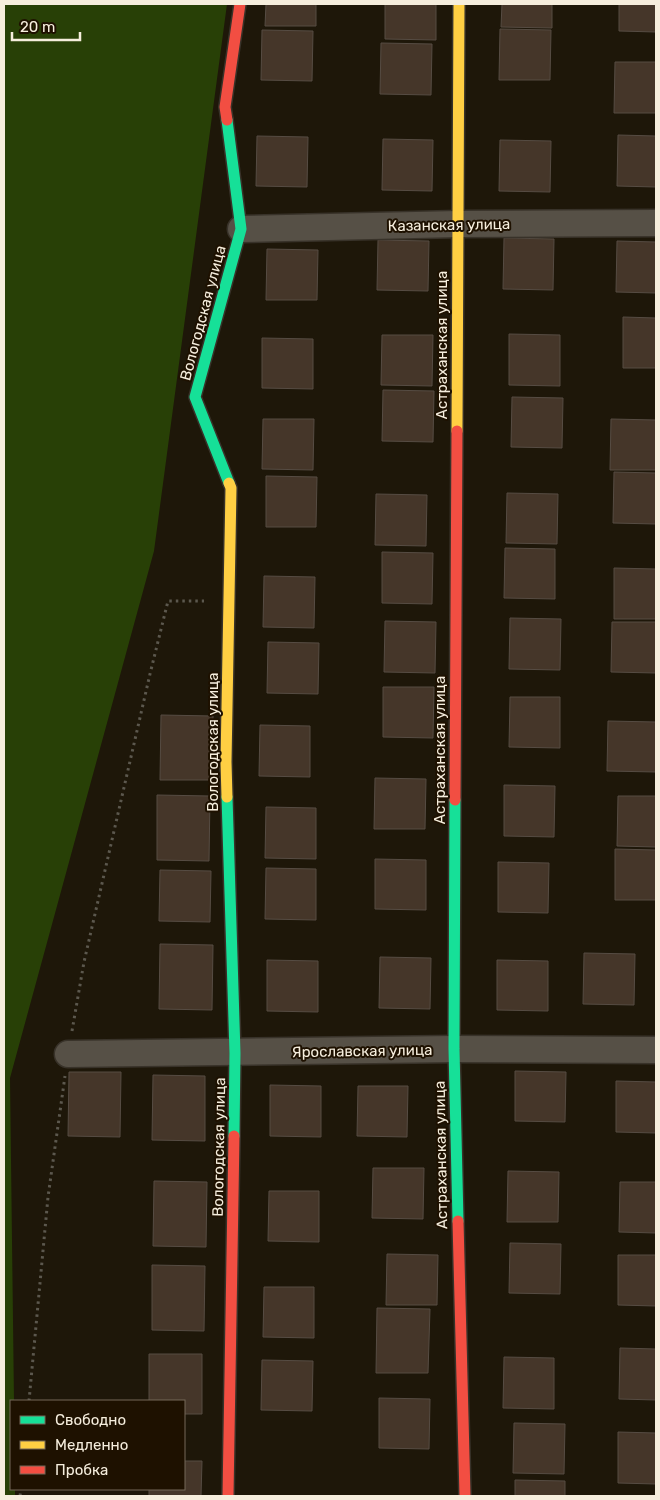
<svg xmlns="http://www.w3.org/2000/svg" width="660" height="1500" font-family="Rubik,sans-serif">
	<rect width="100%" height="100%" fill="#1e1709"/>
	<path fill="#284006" d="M 4,4 L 227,4 L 154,551 L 10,1078 L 14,1401 L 11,1401 L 11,1489 L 15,1489 L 15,1496 L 4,1496 Z"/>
	<path fill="#453629" stroke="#564c43" d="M 266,4 L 316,4 L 316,26 L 265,26 Z
		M 385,4 L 436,4 L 436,40 L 385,39 Z
		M 502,4 L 552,4 L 552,28 L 501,27 Z
		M 619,4 L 656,4 L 656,32 L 619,31 Z
		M 500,29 L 551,30 L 550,80 L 499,80 Z
		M 262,30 L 313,31 L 312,81 L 261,80 Z
		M 381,43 L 432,44 L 431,95 L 380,94 Z
		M 615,62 L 656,62 L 656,113 L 614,113 Z
		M 618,135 L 656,136 L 656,187 L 617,186 Z
		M 257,136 L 308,137 L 307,187 L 256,186 Z
		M 383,139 L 433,140 L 432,191 L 382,190 Z
		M 500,140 L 551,141 L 550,192 L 499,191 Z
		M 504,238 L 554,239 L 553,290 L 503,289 Z
		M 378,240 L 429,241 L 428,291 L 377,290 Z
		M 617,241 L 656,242 L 656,293 L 616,292 Z
		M 267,249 L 318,250 L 317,300 L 266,300 Z
		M 623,317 L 656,318 L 656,368 L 623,368 Z
		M 509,334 L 560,335 L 560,386 L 509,385 Z
		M 382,335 L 433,335 L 432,386 L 381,385 Z
		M 262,338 L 313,339 L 313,389 L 262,388 Z
		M 383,390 L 434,391 L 433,442 L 382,441 Z
		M 512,397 L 563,398 L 562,448 L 511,447 Z
		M 263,419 L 314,419 L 313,470 L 262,469 Z
		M 611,419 L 656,420 L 656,470 L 610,470 Z
		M 614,472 L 656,473 L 656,524 L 613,523 Z
		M 266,476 L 317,477 L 316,527 L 266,527 Z
		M 507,493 L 558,494 L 557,544 L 506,543 Z
		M 376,494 L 427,495 L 426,546 L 375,545 Z
		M 505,548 L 555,549 L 555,599 L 504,598 Z
		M 382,552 L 433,553 L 432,604 L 382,603 Z
		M 614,568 L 656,569 L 656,619 L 614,619 Z
		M 264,576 L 315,577 L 314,628 L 263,627 Z
		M 510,618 L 561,619 L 560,670 L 509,669 Z
		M 385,621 L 436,622 L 435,673 L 384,672 Z
		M 612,622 L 656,622 L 656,673 L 611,672 Z
		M 268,642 L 319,643 L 318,694 L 267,693 Z
		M 383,687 L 434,687 L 433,738 L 383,737 Z
		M 510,697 L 560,697 L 560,748 L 509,747 Z
		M 161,715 L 213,716 L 212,780 L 160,780 Z
		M 608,721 L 656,722 L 656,772 L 607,771 Z
		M 260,725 L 310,726 L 310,777 L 259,776 Z
		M 375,778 L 426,779 L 425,829 L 374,829 Z
		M 504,785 L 555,786 L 554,837 L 504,836 Z
		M 157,795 L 210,796 L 209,861 L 157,860 Z
		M 618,796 L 656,796 L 656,847 L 617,846 Z
		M 266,807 L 316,808 L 316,859 L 265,858 Z
		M 615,849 L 656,850 L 656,900 L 615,900 Z
		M 375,859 L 426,860 L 426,910 L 375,909 Z
		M 498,862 L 549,863 L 548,913 L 498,912 Z
		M 266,868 L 316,869 L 316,920 L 265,919 Z
		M 160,870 L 211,871 L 210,922 L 159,921 Z
		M 160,944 L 213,945 L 212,1010 L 159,1009 Z
		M 584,953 L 635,954 L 634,1005 L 583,1004 Z
		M 380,957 L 431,958 L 430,1009 L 379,1008 Z
		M 267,960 L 318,961 L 318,1012 L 267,1011 Z
		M 497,960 L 548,961 L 548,1011 L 497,1010 Z
		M 515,1071 L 566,1072 L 565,1122 L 515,1121 Z
		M 69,1072 L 121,1072 L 120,1137 L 68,1136 Z
		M 153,1075 L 205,1076 L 205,1141 L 152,1140 Z
		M 616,1081 L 656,1082 L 656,1133 L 616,1132 Z
		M 270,1085 L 321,1086 L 321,1137 L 270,1136 Z
		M 358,1086 L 408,1086 L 407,1137 L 357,1136 Z
		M 373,1168 L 424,1168 L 423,1219 L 372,1218 Z
		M 508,1171 L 559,1172 L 558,1222 L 507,1222 Z
		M 154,1181 L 207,1182 L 206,1247 L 153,1246 Z
		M 620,1182 L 656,1182 L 656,1233 L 619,1232 Z
		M 269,1191 L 319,1191 L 319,1242 L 268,1241 Z
		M 510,1243 L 561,1244 L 560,1294 L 509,1293 Z
		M 387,1254 L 438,1255 L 437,1305 L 386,1305 Z
		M 618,1255 L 656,1255 L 656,1306 L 618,1305 Z
		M 152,1265 L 205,1266 L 204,1331 L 152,1330 Z
		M 264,1287 L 314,1287 L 314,1338 L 263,1337 Z
		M 377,1308 L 430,1309 L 428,1373 L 376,1373 Z
		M 620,1348 L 656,1349 L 656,1400 L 619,1399 Z
		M 149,1354 L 202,1354 L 202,1414 L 184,1414 L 184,1401 L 149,1401 Z
		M 504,1357 L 554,1358 L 554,1409 L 503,1408 Z
		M 262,1360 L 313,1361 L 312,1411 L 261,1410 Z
		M 379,1398 L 430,1399 L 429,1449 L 379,1448 Z
		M 514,1423 L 565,1424 L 564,1474 L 513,1473 Z
		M 618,1432 L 656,1433 L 656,1484 L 618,1483 Z
		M 184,1461 L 202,1461 L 201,1496 L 149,1496 L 149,1489 L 184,1489 Z
		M 515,1480 L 565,1481 L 565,1496 L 515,1496 Z"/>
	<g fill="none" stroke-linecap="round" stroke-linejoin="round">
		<defs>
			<path id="street" d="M 241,229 L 458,224 L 656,223
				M 68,1054 L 454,1049 L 656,1050"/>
			<path id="fast" d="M 227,120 L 241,229 L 195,397 L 229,483
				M 227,797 L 235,1053 L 234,1136
				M 455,800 L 454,1049 L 458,1221"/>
			<path id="slow" d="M 457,431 L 459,4
				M 227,797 L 226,762 L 231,488 L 229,483"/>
			<path id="jam" d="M 227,120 L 225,107 L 240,4
				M 455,800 L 457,431
				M 458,1221 L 465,1496
				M 228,1496 L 234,1136"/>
		</defs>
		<use href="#street" stroke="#383229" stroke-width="29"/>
		<use href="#fast" stroke="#383229" stroke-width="14"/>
		<use href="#slow" stroke="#383229" stroke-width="14"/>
		<use href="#jam" stroke="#383229" stroke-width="14"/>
		<path stroke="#5c584e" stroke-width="3" stroke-dasharray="2.5 4" stroke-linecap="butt" d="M 72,1031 L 84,962 L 150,674 L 168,601 L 204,601
			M 29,1401 L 48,1197 L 65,1076
			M 20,1496 L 21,1489"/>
		<use href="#street" stroke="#565046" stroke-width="26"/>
		<use href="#fast" stroke="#16e098" stroke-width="11"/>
		<use href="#slow" stroke="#ffcf43" stroke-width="11"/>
		<use href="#jam" stroke="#f24e42" stroke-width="11"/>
	</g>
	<g text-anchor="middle" stroke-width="4" stroke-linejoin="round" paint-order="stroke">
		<g font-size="15" fill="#f6eedd" stroke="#1e1100">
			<text transform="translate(449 225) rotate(-1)" y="5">Казанская улица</text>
			<text transform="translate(203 313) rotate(-75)" y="5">Вологодская улица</text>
			<text transform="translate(442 345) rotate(-90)" y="5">Астраханская улица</text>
			<text transform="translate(213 742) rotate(-90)" y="5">Вологодская улица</text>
			<text transform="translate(440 750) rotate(-90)" y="5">Астраханская улица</text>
			<text transform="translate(362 1051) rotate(-1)" y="5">Ярославская улица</text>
			<text transform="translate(219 1147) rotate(-89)" y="5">Вологодская улица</text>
			<text transform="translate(441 1155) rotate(-91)" y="5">Астраханская улица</text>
		</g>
	</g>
	<rect width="660" height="1500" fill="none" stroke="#f6eedd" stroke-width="10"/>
	<rect x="10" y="1400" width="175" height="90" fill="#1e1100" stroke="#746958"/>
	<rect x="20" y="1416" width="25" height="8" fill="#16e098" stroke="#746958"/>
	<text x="55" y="1425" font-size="15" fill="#f6eedd">Свободно</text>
	<rect x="20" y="1441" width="25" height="8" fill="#ffcf43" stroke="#746958"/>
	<text x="55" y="1450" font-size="15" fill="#f6eedd">Медленно</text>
	<rect x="20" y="1466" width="25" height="8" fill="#f24e42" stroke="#746958"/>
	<text x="55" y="1475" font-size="15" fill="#f6eedd">Пробка</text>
	<path d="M12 32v8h68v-8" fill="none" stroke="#f6eedd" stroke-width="2.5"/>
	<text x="20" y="32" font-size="15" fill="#f6eedd" stroke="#1e1100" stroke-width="4" paint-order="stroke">20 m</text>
</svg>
